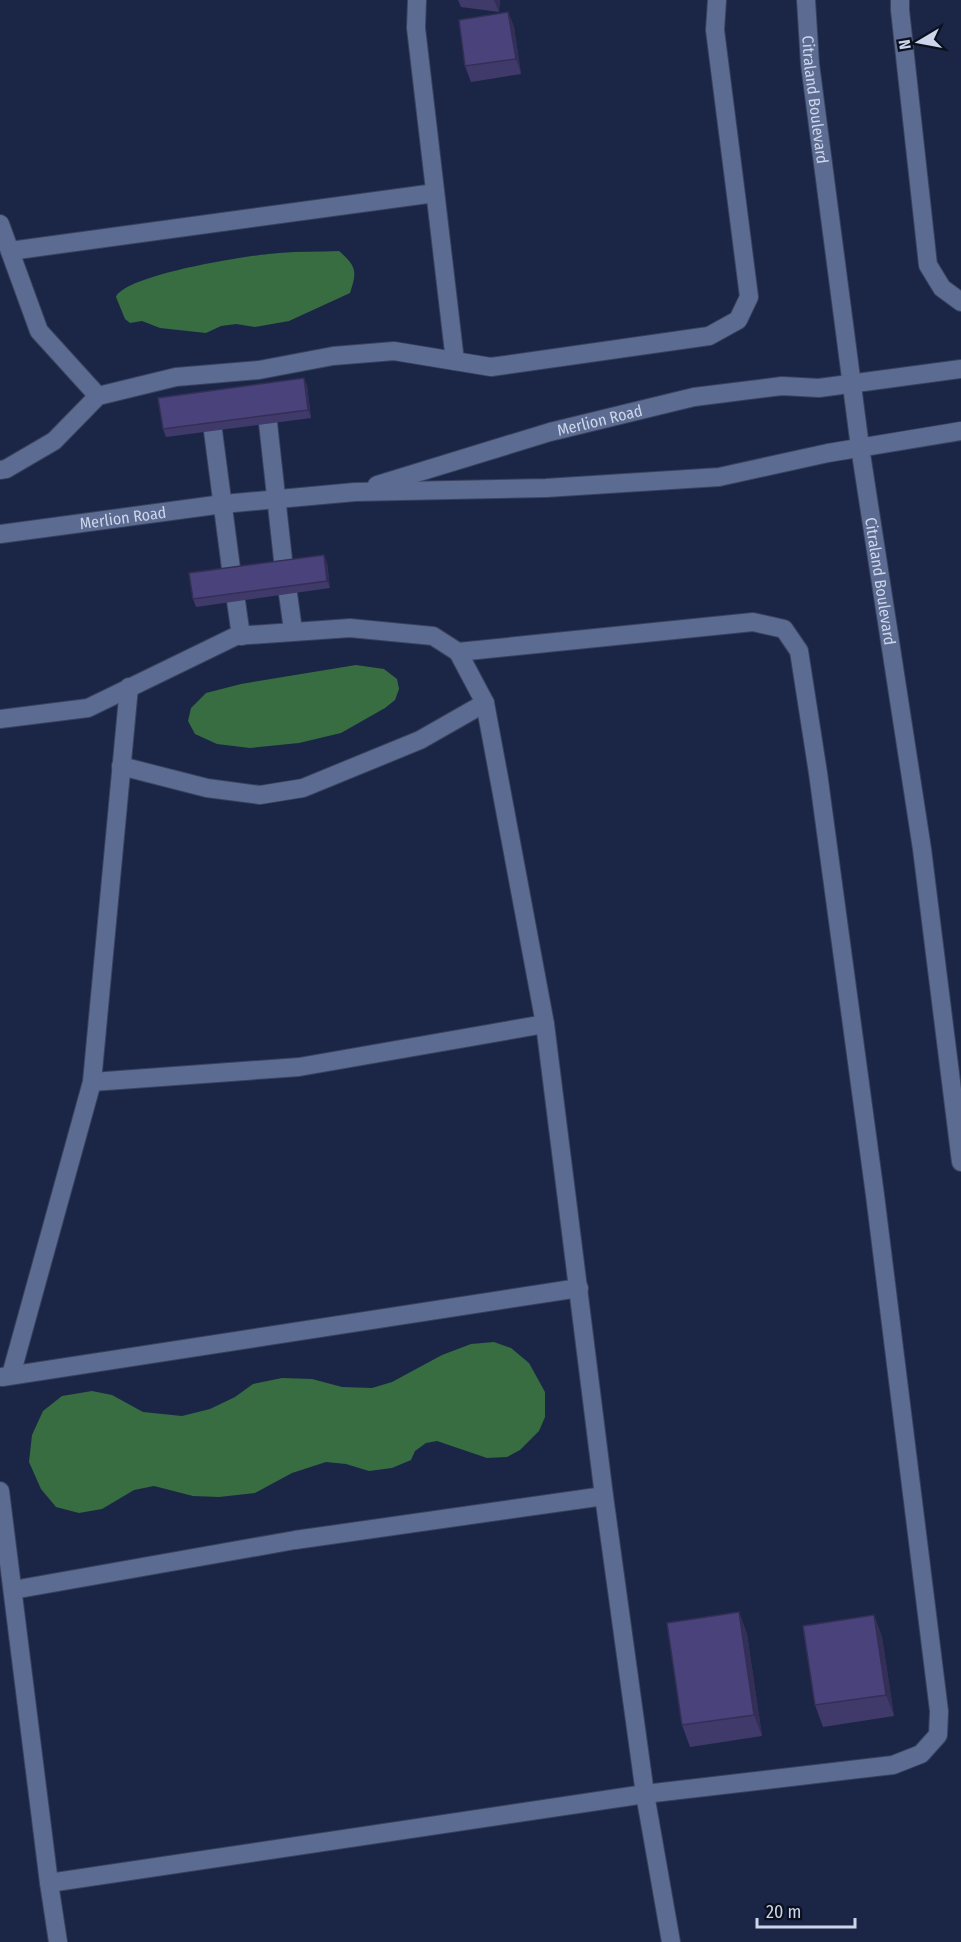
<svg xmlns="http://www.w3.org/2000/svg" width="961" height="1942" font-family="'Fira Sans Condensed',sans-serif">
	<rect width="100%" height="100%" fill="#1b2647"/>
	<path fill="#376d41" d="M 339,251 C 357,267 357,271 350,293 L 289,321 L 255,327 L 236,324 L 221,326 L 206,333 L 160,328 L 142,321 L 130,323 L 125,319 L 116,297 C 127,274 251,255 279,253 C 299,251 319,252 339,251 Z
		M 356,665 L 384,669 L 397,679 L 399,689 L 395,700 L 385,708 L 341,733 L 299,743 L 250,748 L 217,744 L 195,734 L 188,721 L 191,708 L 206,693 L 241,684 Z
		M 494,1342 L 511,1348 L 529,1363 L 545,1392 L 545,1417 L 539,1431 L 520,1450 L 507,1457 L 487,1458 L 437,1441 L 426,1443 L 415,1451 L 411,1460 L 392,1468 L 369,1471 L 346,1464 L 326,1462 L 292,1473 L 255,1493 L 219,1497 L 193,1496 L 154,1486 L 134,1490 L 102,1509 L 79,1513 L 56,1507 L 41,1489 L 29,1462 L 32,1435 L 43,1411 L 62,1396 L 92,1391 L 112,1395 L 143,1412 L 182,1416 L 210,1409 L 235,1397 L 253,1384 L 282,1378 L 312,1379 L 342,1387 L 372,1388 L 392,1382 L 442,1355 L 471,1344 Z"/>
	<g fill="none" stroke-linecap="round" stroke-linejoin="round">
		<defs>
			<g id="street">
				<path d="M 417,0 L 416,28 L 455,361"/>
				<path id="s1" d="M 806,0 L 810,64 L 860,447 L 922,849 L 961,1162"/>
				<path d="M 900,0 L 900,10 L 928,265 L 942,288 L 961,302"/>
				<path d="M 0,224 L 39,331 L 98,396"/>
				<path d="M 10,251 L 435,193"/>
				<path d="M 268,423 L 284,569"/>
				<path d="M 213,431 L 232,576"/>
				<path d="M 0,470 L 6,469 L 54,441 L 98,396 L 176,377 L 259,370 L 333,356 L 394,351 L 491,367 L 709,336 L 738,320 L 749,297 L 715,30 L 717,0"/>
				<path id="s2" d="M 377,485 L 550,432 L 694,397 L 782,386 L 819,388 L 961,369"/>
				<path id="s3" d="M 0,534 L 223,504 L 355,492 L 546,488 L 719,477 L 828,453 L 961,431"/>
				<path d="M 288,594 L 293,630"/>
				<path d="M 236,601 L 241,636"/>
				<path d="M 458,652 L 485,703 L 545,1024 L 604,1496 L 645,1794 L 671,1942"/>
				<path d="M 0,719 L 88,708 L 236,636 L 350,628 L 433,636 L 458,652 L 753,622 L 784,629 L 799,651 L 818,773 L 875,1195 L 939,1711 L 938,1735 L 921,1754 L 893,1765 L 645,1794 L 49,1883 L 0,1491"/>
				<path d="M 121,766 L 207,788 L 260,795 L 303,788 L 420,740 L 485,703"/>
				<path d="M 92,1082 L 299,1067 L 545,1024"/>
				<path d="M 11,1375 L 92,1082 L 129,687"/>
				<path d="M 2,1377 L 579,1288"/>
				<path d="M 13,1590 L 295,1540 L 604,1496"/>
				<path d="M 49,1883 L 58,1942"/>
			</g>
		</defs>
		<use href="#street" stroke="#39425d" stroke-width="20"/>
		<use href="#street" stroke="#5c6b91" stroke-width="18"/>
	</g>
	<path fill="#403a6a" d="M 458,0 L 500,0 L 499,12 L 461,7 Z
		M 508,12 L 514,27 L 521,74 L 471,82 L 465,66 Z
		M 307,385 L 311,418 L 166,437 L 163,429 Z
		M 327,563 L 330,588 L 196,607 L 193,599 Z
		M 739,1612 L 747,1634 L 762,1736 L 690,1747 L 682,1725 Z
		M 874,1615 L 882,1637 L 894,1716 L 823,1727 L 815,1705 Z"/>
	<path fill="#342f56" d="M 494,0 L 500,0 L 499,12 Z
		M 508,12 L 514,27 L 521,74 L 516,59 Z
		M 304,378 L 307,385 L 311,418 L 308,410 Z
		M 324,555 L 327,563 L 330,588 L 327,581 Z
		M 739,1612 L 747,1634 L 762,1736 L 754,1715 Z
		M 874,1615 L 882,1637 L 894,1716 L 886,1695 Z"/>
	<path fill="#4a437b" stroke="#342f56" stroke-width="1.5" d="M 508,12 L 516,59 L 465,66 L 459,20 Z
		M 304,378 L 308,410 L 163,429 L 158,398 Z
		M 324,555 L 327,581 L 193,599 L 189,573 Z
		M 739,1612 L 754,1715 L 682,1725 L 667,1623 Z
		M 874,1615 L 886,1695 L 815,1705 L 803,1626 Z"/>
	<g text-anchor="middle" stroke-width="5" stroke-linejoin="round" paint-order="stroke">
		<g font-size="16" fill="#ccd5ea" stroke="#0b101f">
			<text dy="6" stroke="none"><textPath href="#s1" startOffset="100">Citraland Boulevard</textPath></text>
			<text dy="6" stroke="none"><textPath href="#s2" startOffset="232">Merlion Road</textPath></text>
			<text dy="6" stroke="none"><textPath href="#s3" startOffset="124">Merlion Road</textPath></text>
			<text dy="6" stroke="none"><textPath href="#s1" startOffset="586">Citraland Boulevard</textPath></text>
		</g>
	</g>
	<g transform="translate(919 42) rotate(260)" stroke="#0b101f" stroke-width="4.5" paint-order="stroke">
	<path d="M0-4.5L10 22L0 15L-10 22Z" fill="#ccd5ea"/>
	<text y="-9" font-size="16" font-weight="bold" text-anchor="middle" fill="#ccd5ea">N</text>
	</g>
	<path d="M757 1918v9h98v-9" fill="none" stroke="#ccd5ea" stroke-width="3"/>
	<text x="766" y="1918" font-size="18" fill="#ccd5ea" stroke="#0b101f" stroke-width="4.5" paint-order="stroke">20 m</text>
</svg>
